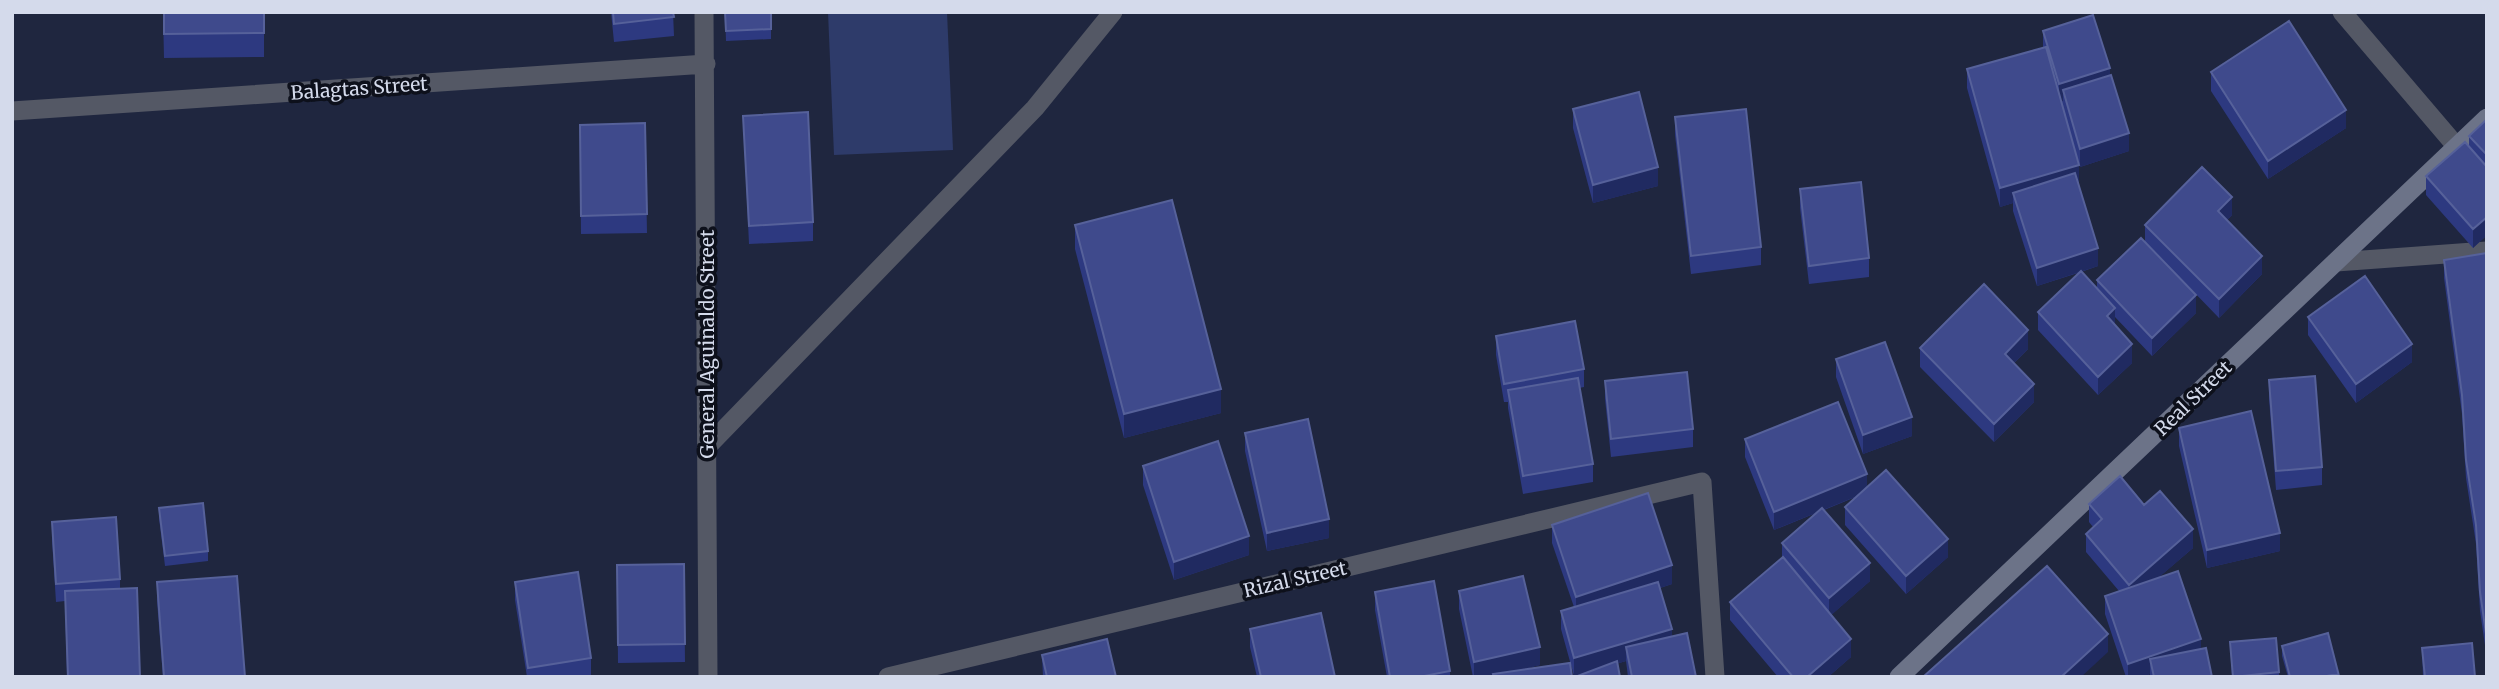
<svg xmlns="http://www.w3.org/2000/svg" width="2499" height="689" font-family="Merriweather,serif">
	<rect width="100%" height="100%" fill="#1f263f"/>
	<path fill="#2e3b6a" d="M 828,12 L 947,12 L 953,150 L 834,155 Z"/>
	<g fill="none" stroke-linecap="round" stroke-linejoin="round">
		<path stroke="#545865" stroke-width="19" d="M 704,12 L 708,677
			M 2342,12 L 2457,147
			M 12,111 L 706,64
			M 707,447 L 1035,108 L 1113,12
			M 888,677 L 1702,482 L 1715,677"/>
		<path stroke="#545865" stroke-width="19" d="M 2336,262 L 2487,251"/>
		<path stroke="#6c7388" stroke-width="19" d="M 1899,677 L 2487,118"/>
	</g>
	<path fill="#2d3980" d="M 163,12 L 264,12 L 264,57 L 164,58 Z
		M 611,12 L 673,12 L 674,36 L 614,42 Z
		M 725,12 L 771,12 L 771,39 L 726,41 Z
		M 2043,31 L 2110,75 L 2129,151 L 2080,167 L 2076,153 L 2079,184 L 2078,184 L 2098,266 L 2081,272 L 2097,289 L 2097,280 L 2145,242 L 2145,225 L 2232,215 L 2227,220 L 2262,274 L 2219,318 L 2189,287 L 2196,313 L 2152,356 L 2115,317 L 2115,325 L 2132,363 L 2098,395 L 2038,330 L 2038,312 L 2081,272 L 2037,286 L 2013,211 L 2013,203 L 2000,207 L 1967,88 L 1967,69 L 2043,48 Z
		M 2211,72 L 2346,128 L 2268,179 L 2211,91 Z
		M 1573,109 L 1658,186 L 1593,203 L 1573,128 Z
		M 743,116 L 813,222 L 813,241 L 749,244 Z
		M 1675,117 L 1761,247 L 1761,265 L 1691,274 L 1675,135 Z
		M 2487,119 L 2487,235 L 2473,248 L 2426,195 L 2426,176 L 2469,147 L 2469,136 Z
		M 645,123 L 647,233 L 581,234 L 580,125 Z
		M 1800,189 L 1869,258 L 1869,277 L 1809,284 L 1800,208 Z
		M 1075,225 L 1221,413 L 1124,438 L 1075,249 Z
		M 2487,253 L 2487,659 L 2480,611 L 2476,544 L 2466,478 L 2462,414 L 2444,278 L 2444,260 Z
		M 2308,317 L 2412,362 L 2356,403 L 2308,335 Z
		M 1496,336 L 1584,369 L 1584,387 L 1579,388 L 1593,464 L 1593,482 L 1523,494 L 1508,408 L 1508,402 L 1504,402 L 1496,355 Z
		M 1920,348 L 2028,349 L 2014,363 L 2034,402 L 1994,442 L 1920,367 Z
		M 1836,359 L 1912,436 L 1863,454 L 1836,377 Z
		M 2269,380 L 2322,467 L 2322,485 L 2276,490 L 2269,398 Z
		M 1605,381 L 1693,429 L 1693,447 L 1611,457 L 1605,399 Z
		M 2179,428 L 2280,551 L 2207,568 L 2179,446 Z
		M 1245,433 L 1329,538 L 1267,551 L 1245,451 Z
		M 1745,439 L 1867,488 L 1948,557 L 1906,594 L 1845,525 L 1845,507 L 1858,496 L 1824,510 L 1870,581 L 1831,615 L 1851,657 L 1828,677 L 1778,677 L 1730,620 L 1730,602 L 1782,558 L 1782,543 L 1816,513 L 1774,530 L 1745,457 Z
		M 1143,466 L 1249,555 L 1174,580 L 1143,485 Z
		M 2089,504 L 2144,505 L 2193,548 L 2159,577 L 2201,648 L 2212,677 L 2150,677 L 2150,674 L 2143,677 L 2126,677 L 2105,614 L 2105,596 L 2119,591 L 2086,552 L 2086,534 L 2093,527 L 2089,522 Z
		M 159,508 L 208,551 L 208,561 L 165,566 L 159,518 Z
		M 52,522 L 120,579 L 120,589 L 140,677 L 67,677 L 65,601 L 56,602 L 52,540 Z
		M 1552,525 L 1672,584 L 1660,588 L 1672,637 L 1696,677 L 1628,677 L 1626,661 L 1574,676 L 1561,629 L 1561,611 L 1574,607 L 1552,543 Z
		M 684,564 L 685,662 L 618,663 L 617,565 Z
		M 157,582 L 245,677 L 163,677 L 157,601 Z
		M 515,582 L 591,658 L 591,677 L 527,677 L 515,600 Z
		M 1459,591 L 1540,665 L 1489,677 L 1473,677 L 1459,609 Z
		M 1375,592 L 1450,671 L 1450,677 L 1387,677 L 1375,610 Z
		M 1250,629 L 1335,677 L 1257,677 L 1250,647 Z
		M 2230,642 L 2279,672 L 2279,677 L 2232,677 Z
		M 2282,646 L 2339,677 L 2288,677 L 2282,656 Z
		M 2422,648 L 2475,677 L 2423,677 Z
		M 1042,655 L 1116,677 L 1043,677 Z"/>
	<path fill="#202a61" d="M 2110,68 L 2110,86 L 2063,90 L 2063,101 L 2059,102 L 2059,84 Z
		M 2346,110 L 2346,128 L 2268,179 L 2268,161 Z
		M 2129,133 L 2129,151 L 2080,167 L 2080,149 Z
		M 2079,165 L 2079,184 L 2016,202 L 2013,193 L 2013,203 L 2000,207 L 2000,188 Z
		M 1658,167 L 1658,186 L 1593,203 L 1593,185 Z
		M 2232,197 L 2232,215 L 2218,229 L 2218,211 Z
		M 2487,217 L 2487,235 L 2473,248 L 2473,229 Z
		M 2098,248 L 2098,266 L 2037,286 L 2037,268 Z
		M 2262,256 L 2262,274 L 2219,318 L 2219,299 Z
		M 2196,295 L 2196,313 L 2152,356 L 2152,338 Z
		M 2115,308 L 2115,327 L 2107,316 Z
		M 2028,330 L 2028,349 L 2005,372 L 2005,354 Z
		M 2132,344 L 2132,363 L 2098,395 L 2098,377 Z
		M 2412,344 L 2412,362 L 2356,403 L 2356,384 Z
		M 2034,384 L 2034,402 L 1994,442 L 1994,424 Z
		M 1221,389 L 1221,413 L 1124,438 L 1124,414 Z
		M 1912,417 L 1912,436 L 1863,454 L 1863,435 Z
		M 1867,474 L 1867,492 L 1774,530 L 1774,512 Z
		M 1329,519 L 1329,538 L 1267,551 L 1267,533 Z
		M 2193,529 L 2193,548 L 2129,603 L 2129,585 Z
		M 2280,533 L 2280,551 L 2207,568 L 2207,550 Z
		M 1249,536 L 1249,555 L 1174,580 L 1174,562 Z
		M 1948,539 L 1948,557 L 1906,594 L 1906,576 Z
		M 1870,563 L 1870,581 L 1829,617 L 1829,598 Z
		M 1672,565 L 1672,584 L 1576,615 L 1576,597 Z
		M 1672,629 L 1672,647 L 1626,647 L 1626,661 L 1574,676 L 1574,658 Z
		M 2108,634 L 2108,652 L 2081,677 L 2061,677 Z
		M 1851,639 L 1851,657 L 1828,677 L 1807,677 Z
		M 2201,639 L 2201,657 L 2150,659 L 2150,674 L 2143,677 L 2128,677 L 2128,664 Z
		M 1540,647 L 1540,665 L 1489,677 L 1474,677 L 1474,662 Z"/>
	<path fill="#3f4a8c" stroke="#56619a" stroke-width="2" d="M 164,12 L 264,12 L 264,33 L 164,34 Z
		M 613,12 L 673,12 L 674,17 L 614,24 Z
		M 725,12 L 771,12 L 771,29 L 726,31 Z
		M 2093,15 L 2110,68 L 2059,84 L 2043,31 Z
		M 2289,21 L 2346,110 L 2268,161 L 2211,72 Z
		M 2046,47 L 2079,165 L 2000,188 L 1967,69 Z
		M 2111,75 L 2129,133 L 2080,149 L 2063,90 Z
		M 1639,92 L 1658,167 L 1593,185 L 1573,109 Z
		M 1746,109 L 1761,247 L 1691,256 L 1675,117 Z
		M 808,112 L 813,222 L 749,226 L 743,116 Z
		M 2487,119 L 2487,155 L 2469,136 Z
		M 645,123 L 647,214 L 581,216 L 580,125 Z
		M 2465,142 L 2487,167 L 2487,217 L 2473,229 L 2426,176 Z
		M 2202,167 L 2232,197 L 2218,211 L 2262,256 L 2219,299 L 2145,225 Z
		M 2075,173 L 2098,248 L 2037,268 L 2013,193 Z
		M 1861,182 L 1869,258 L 1809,266 L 1800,189 Z
		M 1172,200 L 1221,389 L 1124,414 L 1075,225 Z
		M 2141,238 L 2196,295 L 2152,338 L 2097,280 Z
		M 2487,253 L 2487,641 L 2480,592 L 2476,525 L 2466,460 L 2462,395 L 2444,260 Z
		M 2081,271 L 2115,308 L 2107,316 L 2132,344 L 2098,377 L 2038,312 Z
		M 2365,276 L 2412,344 L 2356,384 L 2308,317 Z
		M 1984,284 L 2028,330 L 2005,354 L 2034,384 L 1994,424 L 1920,348 Z
		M 1575,321 L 1584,369 L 1504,384 L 1496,336 Z
		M 1885,342 L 1912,417 L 1863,435 L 1836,359 Z
		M 1687,372 L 1693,429 L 1611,439 L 1605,381 Z
		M 2315,376 L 2322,467 L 2276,471 L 2269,380 Z
		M 1578,378 L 1593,464 L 1523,476 L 1508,390 Z
		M 1838,402 L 1867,474 L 1774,512 L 1745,439 Z
		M 2251,411 L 2280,533 L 2207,550 L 2179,428 Z
		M 1308,419 L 1329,519 L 1267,533 L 1245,433 Z
		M 1218,441 L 1249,536 L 1174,562 L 1143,466 Z
		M 1886,470 L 1948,539 L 1906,576 L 1845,507 Z
		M 2120,476 L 2144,505 L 2160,491 L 2193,529 L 2129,585 L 2086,534 L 2102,519 L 2089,504 Z
		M 1648,493 L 1672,565 L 1576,597 L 1552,525 Z
		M 203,503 L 208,551 L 165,556 L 159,508 Z
		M 1822,508 L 1870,563 L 1829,598 L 1782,543 Z
		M 116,517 L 120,579 L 56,584 L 52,522 Z
		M 1783,557 L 1851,639 L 1807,677 L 1793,677 L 1730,602 Z
		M 684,564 L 685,644 L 618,645 L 617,565 Z
		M 2047,566 L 2108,634 L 2061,677 L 1923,677 Z
		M 2178,571 L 2201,639 L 2128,664 L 2105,596 Z
		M 578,572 L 591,658 L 528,668 L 515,582 Z
		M 237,576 L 245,677 L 164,677 L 157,582 Z
		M 1523,576 L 1540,647 L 1474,662 L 1459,591 Z
		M 1434,581 L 1450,671 L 1419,677 L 1390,677 L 1375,592 Z
		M 1658,582 L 1672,629 L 1574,658 L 1561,611 Z
		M 137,588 L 140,677 L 68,677 L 65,591 Z
		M 1321,613 L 1335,677 L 1261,677 L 1250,629 Z
		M 1687,633 L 1696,677 L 1632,677 L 1626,647 Z
		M 2328,633 L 2339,676 L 2338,676 L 2338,674 L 2321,677 L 2290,677 L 2282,646 Z
		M 2276,638 L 2279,672 L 2233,677 L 2230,642 Z
		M 1107,639 L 1116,677 L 1047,677 L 1042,655 Z
		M 2472,643 L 2475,677 L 2425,677 L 2422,648 Z
		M 2206,648 L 2212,677 L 2154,677 L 2150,659 Z
		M 1617,661 L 1620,677 L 1575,677 Z
		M 1570,663 L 1572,677 L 1494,677 L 1493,674 Z
		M 2338,674 L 2338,677 L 2321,677 Z"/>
	<g text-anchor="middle" stroke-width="7" stroke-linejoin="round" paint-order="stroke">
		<g font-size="19" fill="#d4daeb" stroke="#0d101b">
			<text transform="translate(359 88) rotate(-4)" y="7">Balagtas Street</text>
			<text transform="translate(707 344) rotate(-90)" y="7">General Aguinaldo Street</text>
			<text transform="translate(2193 398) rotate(-44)" y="7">Real Street</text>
			<text transform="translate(1295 579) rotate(-13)" y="7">Rizal Street</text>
		</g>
	</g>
	<rect width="2499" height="689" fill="none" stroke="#d4daeb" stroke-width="28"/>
</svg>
